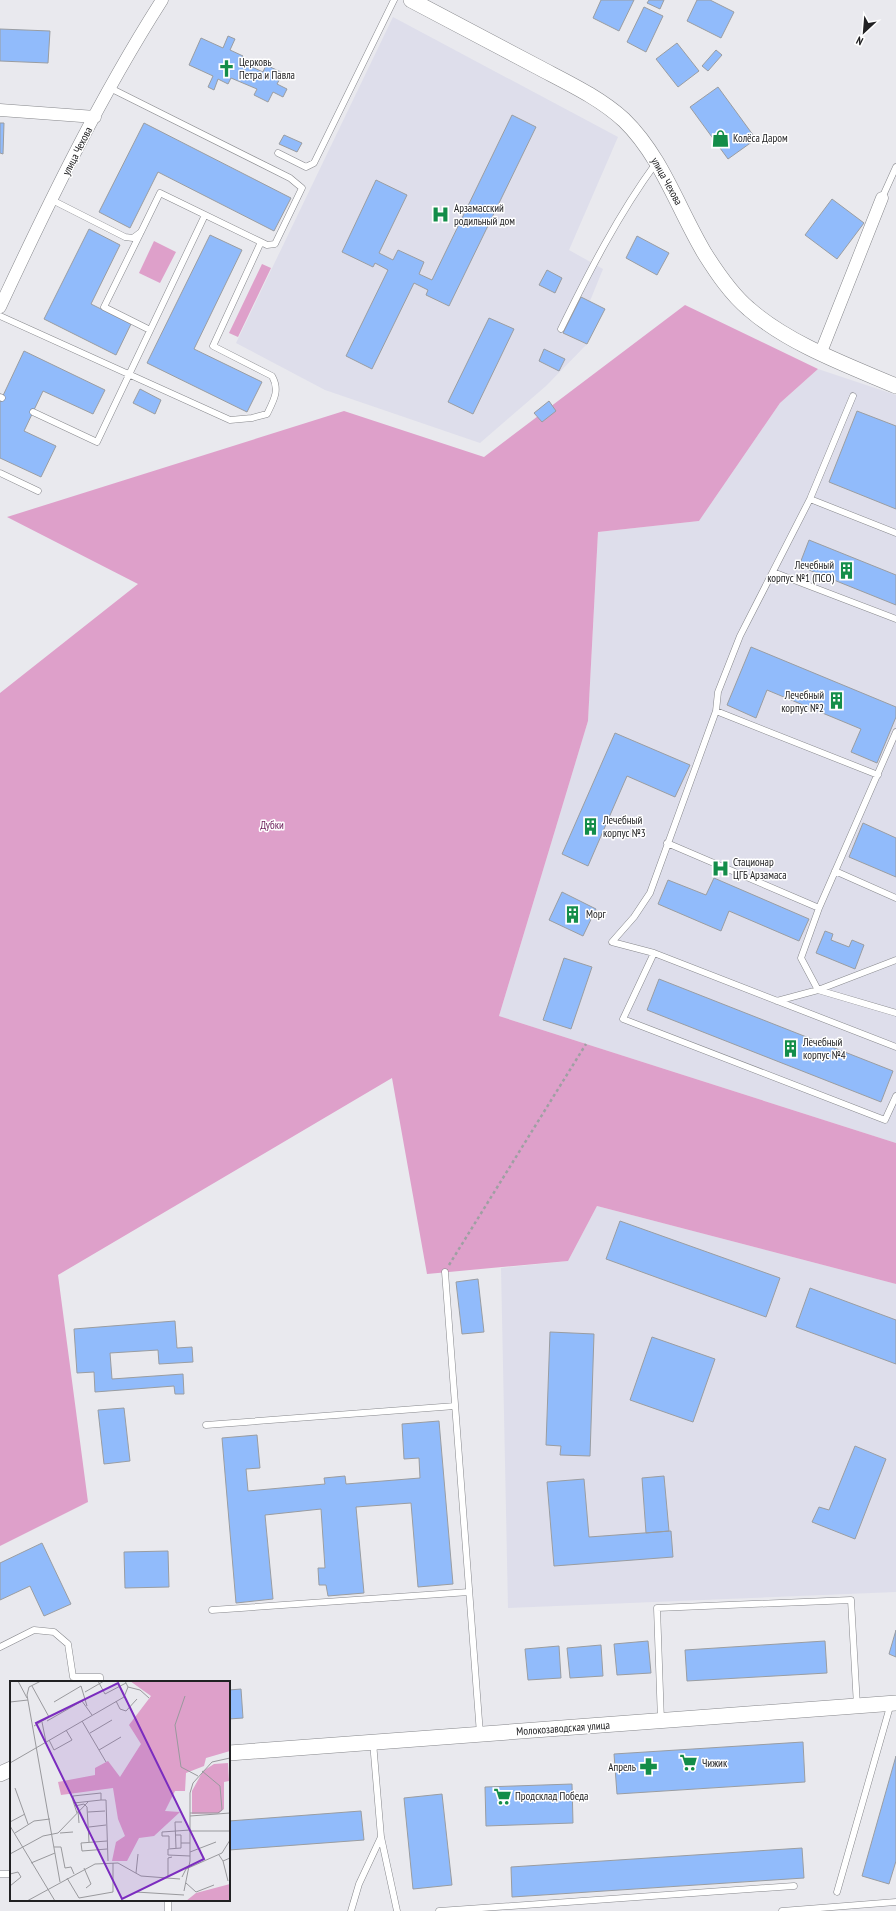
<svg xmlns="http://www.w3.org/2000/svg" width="896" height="1911" font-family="'PT Sans Narrow',sans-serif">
	<rect width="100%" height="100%" fill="#e9e9ee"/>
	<path fill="#dedeeb" d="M 393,17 L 618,137 L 569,250 L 603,269 L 590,301 L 605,309 L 587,344 L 546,386 L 480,443 L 325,390 L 236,343 Z
		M 818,369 L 896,395 L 896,1143 L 499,1016 L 588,721 L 598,532 L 699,521 L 780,403 Z
		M 597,1206 L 896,1284 L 896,1592 L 508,1608 L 501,1268 L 568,1261 Z"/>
	<path fill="#dea0ca" d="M 154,241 L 176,252 L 160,283 L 139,273 Z
		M 262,264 L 271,268 L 238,337 L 229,333 Z
		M 685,305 L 818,369 L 780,403 L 699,521 L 598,532 L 588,721 L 499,1016 L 896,1143 L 896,1284 L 597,1206 L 568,1261 L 427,1274 L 392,1078 L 58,1275 L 88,1502 L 0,1546 L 0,693 L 138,584 L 7,517 L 344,411 L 484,457 Z"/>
	<path fill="#91bbfb" stroke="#9a9da1" d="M 601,0 L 634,0 L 619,31 L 593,18 Z
		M 649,0 L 664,0 L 660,9 L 647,3 Z
		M 697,0 L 710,0 L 734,12 L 721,38 L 687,21 Z
		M 644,7 L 663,16 L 646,52 L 627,42 Z
		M 0,29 L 50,31 L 48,63 L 0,61 Z
		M 228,36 L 235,39 L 230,50 L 243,56 L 241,62 L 263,72 L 266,65 L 283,73 L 277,84 L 287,89 L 283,97 L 273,92 L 268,102 L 254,95 L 257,89 L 231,78 L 228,84 L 218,79 L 214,90 L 208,87 L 213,76 L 189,65 L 201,38 L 223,48 Z
		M 677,43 L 699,71 L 678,87 L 656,59 Z
		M 716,50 L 722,55 L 708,71 L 702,66 Z
		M 718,87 L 756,139 L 728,159 L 690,107 Z
		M 512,115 L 536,127 L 449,306 L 426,295 L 428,290 L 414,283 L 372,369 L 346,356 L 388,270 L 375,263 L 373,267 L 342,252 L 376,180 L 407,195 L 379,253 L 393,260 L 398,250 L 424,262 L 419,274 L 432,280 Z
		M 0,123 L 4,123 L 3,154 L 0,153 Z
		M 144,123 L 291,198 L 274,231 L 158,172 L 130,228 L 99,212 Z
		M 284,135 L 302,143 L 297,152 L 279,144 Z
		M 832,199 L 864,223 L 837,259 L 805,235 Z
		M 89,229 L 120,245 L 91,304 L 131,324 L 116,355 L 44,319 Z
		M 210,235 L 242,250 L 194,349 L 262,382 L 247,412 L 147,363 Z
		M 637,236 L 669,253 L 657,275 L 626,258 Z
		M 547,270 L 562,278 L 555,293 L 539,285 Z
		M 581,297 L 605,309 L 587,344 L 563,333 Z
		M 489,318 L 514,329 L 473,414 L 448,402 Z
		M 544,349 L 565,359 L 559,371 L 539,361 Z
		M 24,351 L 105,390 L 93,414 L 43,391 L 24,431 L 56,446 L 41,477 L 0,458 L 0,402 Z
		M 140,389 L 161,400 L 155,414 L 133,403 Z
		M 549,401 L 556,411 L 542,422 L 534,413 Z
		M 857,411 L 896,426 L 896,509 L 829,482 Z
		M 809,540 L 896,575 L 896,605 L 799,566 Z
		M 751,647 L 896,707 L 896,717 L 877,763 L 851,752 L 861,729 L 767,690 L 756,718 L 727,705 Z
		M 615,733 L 690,765 L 675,797 L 627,776 L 588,866 L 562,854 Z
		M 863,823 L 896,838 L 896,877 L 849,857 Z
		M 714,878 L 809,919 L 799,941 L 729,911 L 721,931 L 658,904 L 668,880 L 706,895 Z
		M 562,892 L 596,909 L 583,936 L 549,920 Z
		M 825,931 L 833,934 L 831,940 L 849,947 L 852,940 L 864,945 L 855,969 L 816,953 Z
		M 564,958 L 592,967 L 571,1029 L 543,1020 Z
		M 659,979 L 893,1071 L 881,1102 L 647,1010 Z
		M 620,1221 L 780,1278 L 766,1317 L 606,1259 Z
		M 478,1279 L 484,1332 L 462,1334 L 456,1282 Z
		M 810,1288 L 896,1320 L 896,1364 L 796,1327 Z
		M 175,1321 L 177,1348 L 192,1347 L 193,1362 L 159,1364 L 158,1350 L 110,1353 L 112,1379 L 183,1374 L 184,1394 L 175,1394 L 174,1386 L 95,1392 L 94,1372 L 77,1373 L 74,1329 Z
		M 550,1332 L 594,1334 L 590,1456 L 560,1455 L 561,1446 L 546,1445 Z
		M 652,1337 L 715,1359 L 693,1422 L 630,1400 Z
		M 124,1408 L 130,1461 L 104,1464 L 98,1410 Z
		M 439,1421 L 453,1584 L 418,1587 L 411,1503 L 356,1507 L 364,1593 L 328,1596 L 326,1585 L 319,1585 L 318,1568 L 325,1568 L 321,1509 L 265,1515 L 273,1599 L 236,1603 L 222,1438 L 257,1435 L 260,1468 L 246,1469 L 248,1491 L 325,1484 L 324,1478 L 345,1476 L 346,1484 L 420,1478 L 419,1458 L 404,1459 L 402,1424 Z
		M 855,1446 L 886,1459 L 855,1539 L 812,1522 L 819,1507 L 829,1510 Z
		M 664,1476 L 669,1531 L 646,1533 L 642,1478 Z
		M 584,1479 L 589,1537 L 671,1531 L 673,1557 L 554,1566 L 547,1482 Z
		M 42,1543 L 71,1604 L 44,1616 L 30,1586 L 0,1600 L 0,1563 Z
		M 168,1551 L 169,1587 L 125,1588 L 124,1552 Z
		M 896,1630 L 896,1657 L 889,1654 Z
		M 648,1641 L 651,1673 L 617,1675 L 614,1644 Z
		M 825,1641 L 827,1673 L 687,1681 L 685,1650 Z
		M 601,1645 L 603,1676 L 570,1678 L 567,1648 Z
		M 559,1646 L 561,1678 L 528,1680 L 525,1649 Z
		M 241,1689 L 243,1718 L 229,1719 L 229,1690 Z
		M 803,1742 L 805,1782 L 617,1794 L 614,1754 Z
		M 896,1756 L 896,1861 L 889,1884 L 862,1876 Z
		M 572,1784 L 573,1823 L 486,1826 L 485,1787 Z
		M 442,1794 L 452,1885 L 413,1889 L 404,1798 Z
		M 361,1811 L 364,1840 L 229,1850 L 229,1821 Z
		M 802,1848 L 804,1878 L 512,1897 L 511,1867 Z"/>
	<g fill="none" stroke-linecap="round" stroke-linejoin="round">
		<defs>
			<path id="service" d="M 278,153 L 306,167 L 314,163 L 394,0
				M 882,198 L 896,167
				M 52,200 L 125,237 L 133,238 L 141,232 L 160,193 L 261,242 L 267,245 L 275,244 L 302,188 L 290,178 L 110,88
				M 140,234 L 104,307 L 150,330
				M 0,316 L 230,420 L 252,418 L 267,414 C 274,400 280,390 272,376 L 213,346 L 261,242
				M 561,329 C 589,272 618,215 656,163
				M 0,397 L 2,398
				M 33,412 L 97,442 L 205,215
				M 0,473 L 38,491
				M 810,499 L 896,533
				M 773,572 L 896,619
				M 716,711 L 878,775
				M 896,732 L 819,908 L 801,958 L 818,990 L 896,1013
				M 667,843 L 819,908
				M 835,871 L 896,898
				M 654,953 L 612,942 L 634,917 L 650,893 L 716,711 L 718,692 L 740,636 L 810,499 L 853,396
				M 777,1001 L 818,990 L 896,960
				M 896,1047 L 654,953 L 623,1019 L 885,1120 L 896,1096
				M 445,1272 L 480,1734
				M 206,1425 L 455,1406
				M 212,1610 L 469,1592
				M 0,1647 L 34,1630 L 54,1632 L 68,1644 L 73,1677 L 100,1677 L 100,1682
				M 661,1721 L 657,1608 L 851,1600 L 857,1706
				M 373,1742 L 381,1837 L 397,1911
				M 0,1874 L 11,1874
				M 837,1892 L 891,1703
				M 168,1900 L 168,1911
				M 351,1911 L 359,1884 L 381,1837
				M 439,1911 L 794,1886
				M 782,1911 L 896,1902"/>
			<path id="minor" d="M 0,110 L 95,117
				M 0,307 C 49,202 100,97 162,0
				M 821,352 L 882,198"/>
			<path id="tertiary" d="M 411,0 C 453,22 495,44 536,66 C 566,82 599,97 624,120 C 662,157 678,209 705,254 C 717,273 731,294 749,309 C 789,344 847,365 896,386
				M 229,1753 L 896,1703
				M 0,1774 L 11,1769"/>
		</defs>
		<use href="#service" stroke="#86878b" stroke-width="7"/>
		<use href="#minor" stroke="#86878b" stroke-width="13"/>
		<use href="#tertiary" stroke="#86878b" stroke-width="16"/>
		<path stroke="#9f9fa3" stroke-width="2.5" stroke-dasharray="3 3" stroke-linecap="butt" d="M 449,1265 L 586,1044"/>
		<use href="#service" stroke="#fff" stroke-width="6"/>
		<use href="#minor" stroke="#fff" stroke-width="12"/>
		<use href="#tertiary" stroke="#fff" stroke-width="15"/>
	</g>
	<defs>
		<symbol id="church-bare" viewBox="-9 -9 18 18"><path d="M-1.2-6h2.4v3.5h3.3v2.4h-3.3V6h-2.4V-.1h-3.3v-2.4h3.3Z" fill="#138d49" stroke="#fff" stroke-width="2.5" paint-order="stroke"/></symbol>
		<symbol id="shop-bare" viewBox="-9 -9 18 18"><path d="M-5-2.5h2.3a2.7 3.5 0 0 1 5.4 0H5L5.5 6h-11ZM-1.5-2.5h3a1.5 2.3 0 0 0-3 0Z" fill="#138d49" stroke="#fff" stroke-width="2.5" paint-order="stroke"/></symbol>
		<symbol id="hospital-bare" viewBox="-9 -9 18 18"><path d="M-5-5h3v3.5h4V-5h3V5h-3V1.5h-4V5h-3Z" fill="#138d49" stroke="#fff" stroke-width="2.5" paint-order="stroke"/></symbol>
		<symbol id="building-bare" viewBox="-9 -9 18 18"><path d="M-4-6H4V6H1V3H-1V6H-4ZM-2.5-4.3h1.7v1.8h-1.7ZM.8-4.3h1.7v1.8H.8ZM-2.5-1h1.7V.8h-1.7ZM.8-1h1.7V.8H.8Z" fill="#138d49" stroke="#fff" stroke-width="2.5" paint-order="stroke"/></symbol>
		<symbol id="supermarket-bare" viewBox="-9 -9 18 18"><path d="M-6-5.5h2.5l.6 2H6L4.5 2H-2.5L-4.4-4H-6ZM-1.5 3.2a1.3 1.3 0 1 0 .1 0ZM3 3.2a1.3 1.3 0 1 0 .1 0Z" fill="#138d49" stroke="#fff" stroke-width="2.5" paint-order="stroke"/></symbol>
		<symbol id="pharmacy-bare" viewBox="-9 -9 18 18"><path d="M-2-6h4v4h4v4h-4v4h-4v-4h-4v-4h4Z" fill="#138d49" stroke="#fff" stroke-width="2.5" paint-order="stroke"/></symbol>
	</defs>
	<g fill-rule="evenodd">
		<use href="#church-bare" x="214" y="56" width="25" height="25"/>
		<use href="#shop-bare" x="708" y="126" width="25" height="25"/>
		<use href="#hospital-bare" x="428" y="202" width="25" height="25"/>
		<use href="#building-bare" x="834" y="558" width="25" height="25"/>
		<use href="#building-bare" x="824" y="688" width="25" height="25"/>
		<use href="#building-bare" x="578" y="814" width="25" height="25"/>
		<use href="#hospital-bare" x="708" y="856" width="25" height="25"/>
		<use href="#building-bare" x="560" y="902" width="25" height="25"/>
		<use href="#building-bare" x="778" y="1036" width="25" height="25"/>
		<use href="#supermarket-bare" x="676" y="1750" width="25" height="25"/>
		<use href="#pharmacy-bare" x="636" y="1754" width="25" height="25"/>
		<use href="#supermarket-bare" x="490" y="1784" width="25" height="25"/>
	</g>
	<g text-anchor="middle" stroke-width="3" stroke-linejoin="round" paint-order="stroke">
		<g font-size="11" fill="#212123" stroke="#fff" text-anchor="start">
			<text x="239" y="66">Церковь<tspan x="239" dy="13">Петра и Павла</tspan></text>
			<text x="733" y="142">Колёса Даром</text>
			<text x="454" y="212">Арзамасский<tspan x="454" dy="13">родильный дом</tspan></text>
			<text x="834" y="569" text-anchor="end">Лечебный<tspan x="834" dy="13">корпус №1 (ПСО)</tspan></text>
			<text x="824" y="699" text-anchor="end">Лечебный<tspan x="824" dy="13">корпус №2</tspan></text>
			<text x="603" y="824">Лечебный<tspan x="603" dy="13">корпус №3</tspan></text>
			<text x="733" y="866">Стационар<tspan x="733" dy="13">ЦГБ Арзамаса</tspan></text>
			<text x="586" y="918">Морг</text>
			<text x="803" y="1046">Лечебный<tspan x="803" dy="13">корпус №4</tspan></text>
			<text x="702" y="1767">Чижик</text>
			<text x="636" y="1771" text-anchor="end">Апрель</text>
			<text x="515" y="1800">Продсклад Победа</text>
		</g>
		<g font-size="11" fill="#212123" stroke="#fff">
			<text transform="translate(77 151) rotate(-63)" y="4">улица Чехова</text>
			<text transform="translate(667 181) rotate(61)" y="4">улица Чехова</text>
			<text transform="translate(563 1728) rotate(-4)" y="4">Молокозаводская улица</text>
		</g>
		<g font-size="11" fill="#6a1a58" stroke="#fff">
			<text x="272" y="829">Дубки</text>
		</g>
	</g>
	<g transform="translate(10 1681)">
		<rect width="220" height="220" fill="#e9e9ee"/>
		<path d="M 120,0 L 220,0 L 220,70 L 196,77 L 194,85 L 176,92 L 175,110 L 165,110 L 155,130 L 170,131 L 144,155 L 129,157 L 117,180 L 102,180 L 106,161 L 115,155 L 108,138 L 103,107 L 51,114 L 48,101 L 85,94 L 85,87 L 98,80 L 110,96 L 131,63 L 119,44 L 141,15 ZM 218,82 L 219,100 L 214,101 L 214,128 L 209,132 L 182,133 L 182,110 L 193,90 L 204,83 ZM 220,203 L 220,220 L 176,220 L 186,212 Z" fill="#dea0ca"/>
		<path fill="none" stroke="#99999d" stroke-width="1" d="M 8,0 L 17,17M 31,0 L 19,6 L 17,14 L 50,201M 88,0 L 95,13 L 116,2M 22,5 L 39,36 L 24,45M 118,6 L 130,9 L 139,17M 75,11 L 94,0M 175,15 L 165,44 L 171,86 L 188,95M 106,20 L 110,28 L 116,30 L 127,18M 0,21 L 18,19M 44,21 L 71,5 L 77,25M 37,40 L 72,20 L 82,34M 72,40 L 96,81M 32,41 L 36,61M 80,52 L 102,39M 39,59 L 44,69 L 62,59 L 56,49M 89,69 L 111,56M 0,82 L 114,16 L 118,6 L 115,0M 5,107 L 18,143M 91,119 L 96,119 L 98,180M 64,122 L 91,119 L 91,112 L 63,115 L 63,120 L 67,132M 65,125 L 74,123 L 77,126 L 79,161M 68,130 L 69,142M 78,131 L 95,130M 180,132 L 208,132 L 212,129 L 210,105 L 192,90M 180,135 L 220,132M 0,141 L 15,133M 0,145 L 45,220M 79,146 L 96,144M 180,150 L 220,150M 5,152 L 24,140 L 40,138M 50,152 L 63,151M 165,154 L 171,154 L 171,162M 44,166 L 51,166 L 55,187 L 61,186 L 64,193M 159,167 L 159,155 L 152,155 L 152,151 L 180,149M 166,167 L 165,141 L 172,141M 97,168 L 72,170 L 71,162 L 97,160M 180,171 L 206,161M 0,173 L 33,155 L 48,152 L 78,121M 209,174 L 213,180 L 220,177M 180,175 L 158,174 L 158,168 L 171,167 L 171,162 L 180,162M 213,180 L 218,200M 21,182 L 45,172M 74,187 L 81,203 L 76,207M 126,192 L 128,173M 0,193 L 8,191 L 11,196 L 0,205M 158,196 L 158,177 L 162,176M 172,196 L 176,188 L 212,172 L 220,159M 57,197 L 69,217 L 103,211 L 103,182M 176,202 L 186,211 L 204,204M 174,210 L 180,180 L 180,112 L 183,102 L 202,81 L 220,77M 126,211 L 174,214M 17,220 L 85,183 L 108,182 L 131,195 L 170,198"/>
		<path fill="#7b2cbf" fill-opacity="0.15" stroke="#7b2cbf" stroke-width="2" d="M 108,2 L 194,178 L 112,218 L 26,42 Z"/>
		<rect width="220" height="220" fill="none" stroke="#212123" stroke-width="2"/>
	</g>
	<g transform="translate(864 32) rotate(206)" stroke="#ffffff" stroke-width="3" paint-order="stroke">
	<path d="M0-3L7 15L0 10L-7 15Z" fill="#212123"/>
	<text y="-6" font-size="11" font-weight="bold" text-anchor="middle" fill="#212123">N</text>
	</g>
</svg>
